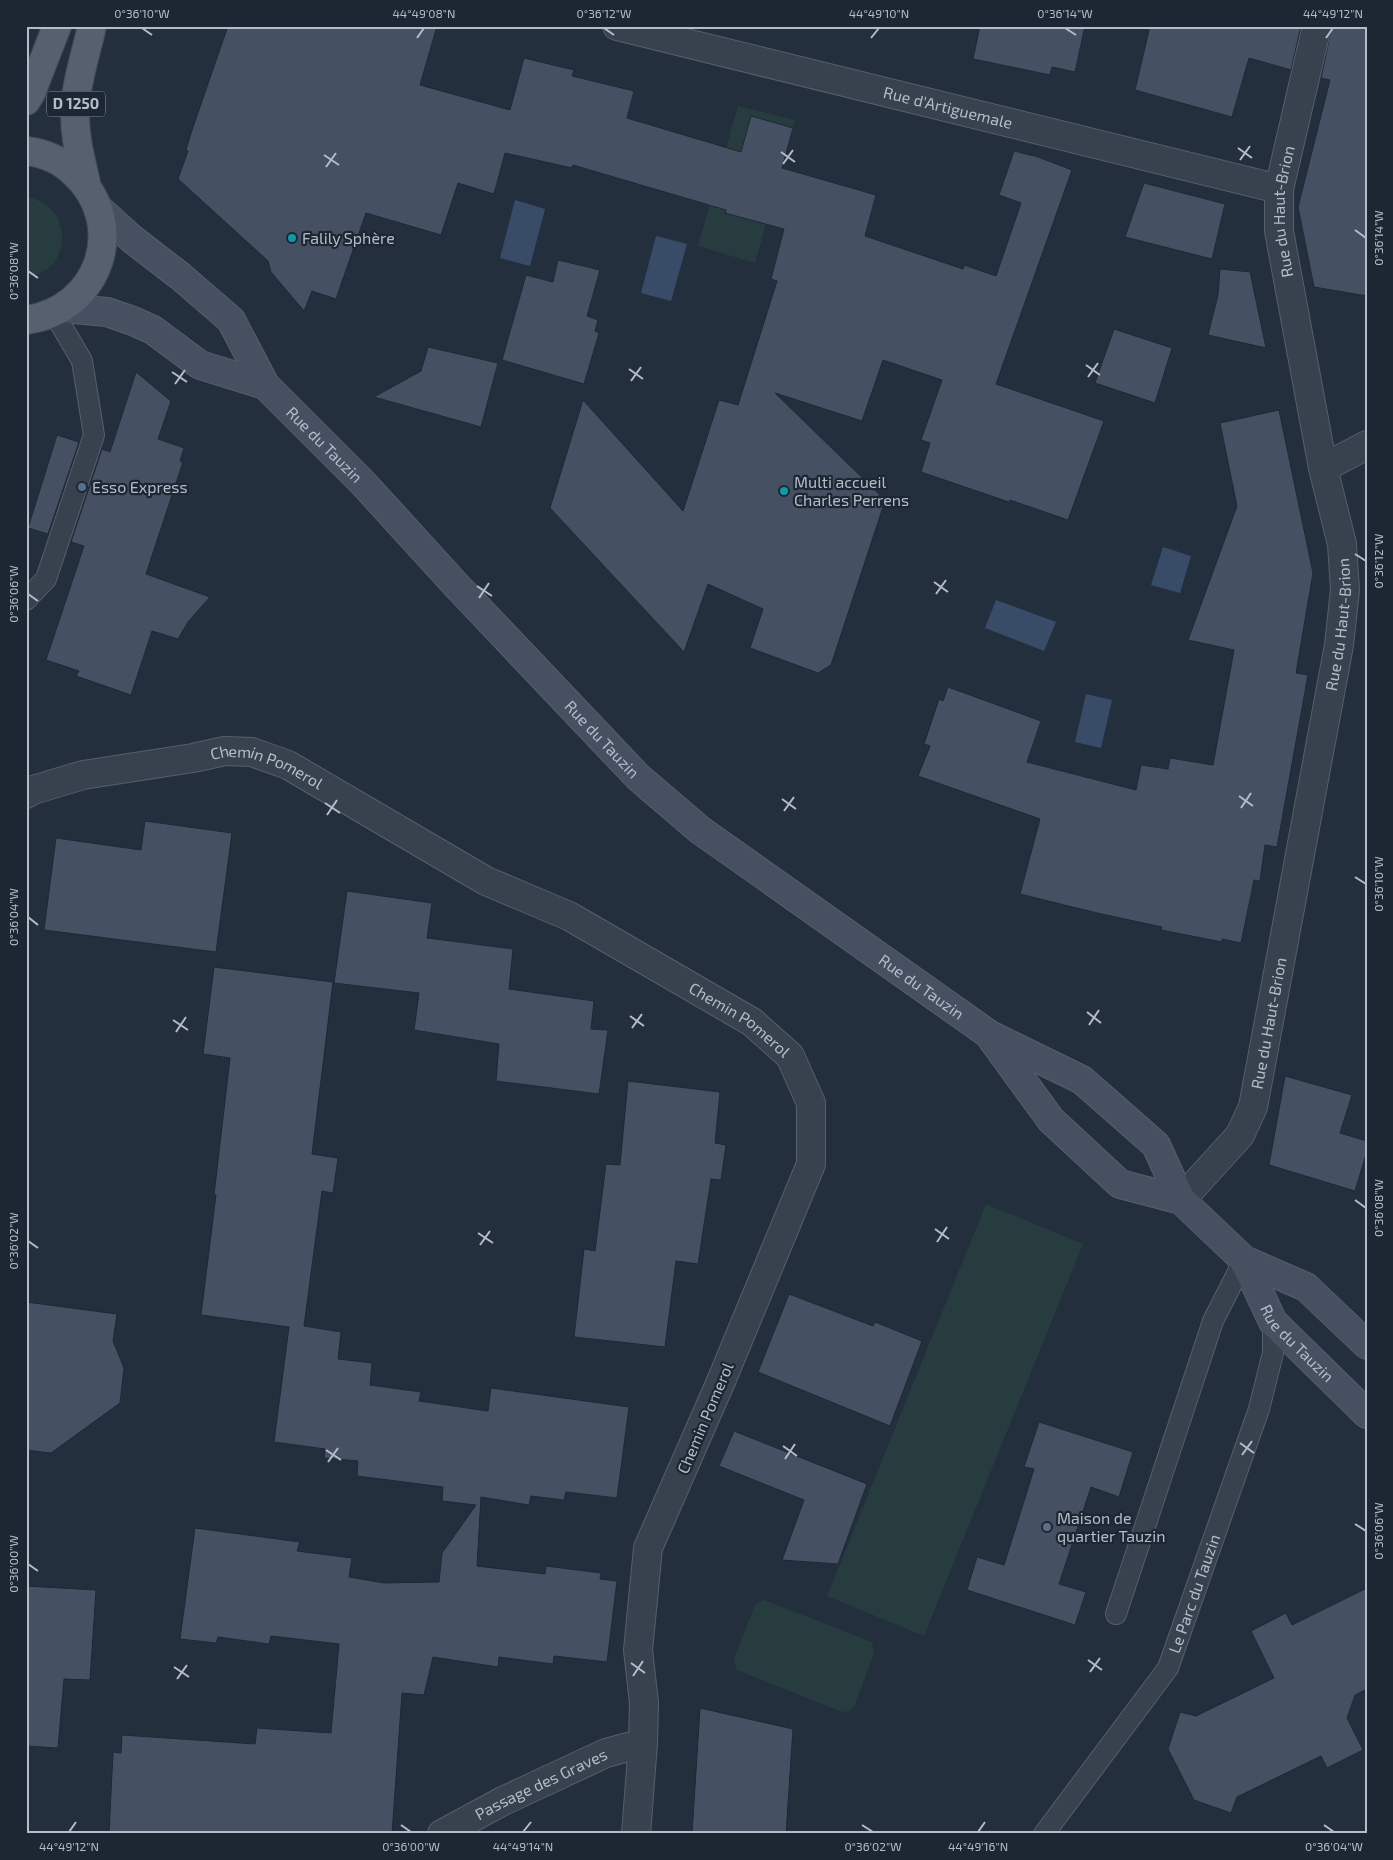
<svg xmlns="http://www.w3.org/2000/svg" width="1393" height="1860" font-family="'Exo 2',sans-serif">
	<rect width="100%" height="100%" fill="#242f3e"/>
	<path fill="#263c3f" d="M 738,106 L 795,120 L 755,263 L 698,246 Z
		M 26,197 C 75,204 74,272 26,277 Z
		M 986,1204 L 1083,1244 L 924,1636 L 827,1596 Z
		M 764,1600 L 872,1642 L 874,1654 L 854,1707 L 845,1713 L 737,1670 L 734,1658 L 755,1605 Z"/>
	<path fill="#394c67" d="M 515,200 L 545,209 L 530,266 L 500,258 Z
		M 656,236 L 687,244 L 671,301 L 641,293 Z
		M 1163,547 L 1191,556 L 1180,593 L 1151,585 Z
		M 996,600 L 1056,622 L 1044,651 L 985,628 Z
		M 1086,694 L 1112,700 L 1101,748 L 1075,742 Z"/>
	<path fill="#455162" stroke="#1f2835" d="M 228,26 L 437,26 L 420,85 L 510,110 L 524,58 L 574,70 L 572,76 L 634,91 L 627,118 L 741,152 L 751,116 L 793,128 L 782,168 L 876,195 L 865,236 L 963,269 L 964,265 L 996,276 L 1021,203 L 999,195 L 1014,151 L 1038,157 L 1072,170 L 996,384 L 1104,421 L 1068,520 L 1010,500 L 1009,502 L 921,472 L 930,443 L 921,440 L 942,380 L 883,360 L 862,421 L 775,393 L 879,494 L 883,507 L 831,665 L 818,673 L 750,648 L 763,609 L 708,584 L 684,652 L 550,508 L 583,400 L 683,511 L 719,400 L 738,405 L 777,281 L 771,279 L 784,229 L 725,213 L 726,210 L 573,165 L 572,168 L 505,153 L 494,194 L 458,183 L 441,235 L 366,213 L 336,299 L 312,291 L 304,311 L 271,272 L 268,261 L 178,179 L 188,151 L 186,150 L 192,130 Z
		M 980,26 L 1085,26 L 1075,72 L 1052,67 L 1050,75 L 973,59 Z
		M 1150,26 L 1301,26 L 1291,70 L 1249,58 L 1232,117 L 1135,90 Z
		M 1332,26 L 1367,26 L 1367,296 L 1314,287 L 1298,207 L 1330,80 L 1321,78 Z
		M 1144,183 L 1225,204 L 1212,259 L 1125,237 Z
		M 558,260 L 600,270 L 587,316 L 598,320 L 595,331 L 599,333 L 584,384 L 502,360 L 526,275 L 553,282 Z
		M 1220,269 L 1250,272 L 1266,348 L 1208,335 L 1218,295 Z
		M 1114,329 L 1172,348 L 1155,403 L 1095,383 Z
		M 428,347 L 498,363 L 481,427 L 374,397 L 421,371 Z
		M 136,372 L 171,401 L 158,439 L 184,448 L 180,461 L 183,462 L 146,574 L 210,597 L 188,622 L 178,639 L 152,631 L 131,695 L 76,676 L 79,671 L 46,660 L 84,546 L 71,542 L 102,449 L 110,452 Z
		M 1279,410 L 1313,573 L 1296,673 L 1308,675 L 1277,847 L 1265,845 L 1260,881 L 1254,880 L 1241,943 L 1222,939 L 1222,942 L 1161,930 L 1162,927 L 1097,913 L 1020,894 L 1040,819 L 918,776 L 930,746 L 924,744 L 939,699 L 943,701 L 948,687 L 1041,721 L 1027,762 L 1136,790 L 1141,765 L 1168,769 L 1170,758 L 1213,765 L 1234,650 L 1188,640 L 1237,506 L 1220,423 Z
		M 57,435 L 79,442 L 48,534 L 28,528 Z
		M 145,821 L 232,833 L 216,952 L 44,930 L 56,838 L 141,850 Z
		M 347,891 L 432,903 L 427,938 L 513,949 L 509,989 L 594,1001 L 591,1029 L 608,1030 L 599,1094 L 496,1081 L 499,1044 L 414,1030 L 419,993 L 334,983 Z
		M 214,967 L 333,982 L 312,1154 L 338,1158 L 333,1193 L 322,1191 L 304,1326 L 341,1332 L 338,1359 L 372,1363 L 370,1385 L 421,1392 L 419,1401 L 488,1411 L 491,1388 L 629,1407 L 617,1498 L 566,1492 L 564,1500 L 531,1496 L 529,1505 L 481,1497 L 477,1566 L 545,1574 L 546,1566 L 601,1573 L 600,1579 L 617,1581 L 607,1662 L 554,1656 L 553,1664 L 499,1657 L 498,1667 L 433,1657 L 424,1695 L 402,1693 L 392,1834 L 109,1834 L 113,1752 L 121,1753 L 122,1735 L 255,1744 L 257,1728 L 331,1733 L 339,1644 L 271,1636 L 269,1644 L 218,1637 L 216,1643 L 180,1639 L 195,1528 L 300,1542 L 297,1551 L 352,1558 L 349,1577 L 384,1583 L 439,1582 L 442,1553 L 476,1505 L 442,1501 L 443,1487 L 357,1476 L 358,1461 L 324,1458 L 325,1449 L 274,1442 L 289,1327 L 201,1315 L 216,1195 L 214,1195 L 230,1058 L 203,1054 Z
		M 1285,1076 L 1352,1095 L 1340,1133 L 1367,1141 L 1367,1151 L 1355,1191 L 1269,1165 Z
		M 628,1081 L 720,1092 L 715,1143 L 726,1145 L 721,1180 L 711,1179 L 698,1264 L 676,1261 L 665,1347 L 574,1337 L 584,1249 L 595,1251 L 606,1164 L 620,1165 Z
		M 789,1294 L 873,1326 L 875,1322 L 922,1341 L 890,1426 L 758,1372 Z
		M 26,1302 L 117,1314 L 113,1341 L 124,1368 L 120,1403 L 51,1453 L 26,1450 Z
		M 1039,1422 L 1133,1452 L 1119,1497 L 1091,1487 L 1059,1584 L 1086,1592 L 1075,1625 L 967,1590 L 977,1557 L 1004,1565 L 1034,1469 L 1024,1467 Z
		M 734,1431 L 867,1484 L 838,1564 L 782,1560 L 804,1500 L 719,1466 Z
		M 26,1586 L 96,1590 L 90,1680 L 64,1679 L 58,1748 L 26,1746 Z
		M 1367,1588 L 1367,1689 L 1355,1695 L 1347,1718 L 1363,1750 L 1327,1768 L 1321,1756 L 1237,1797 L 1231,1813 L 1194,1800 L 1168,1749 L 1180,1712 L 1196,1716 L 1274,1678 L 1251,1631 L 1286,1613 L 1292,1625 Z
		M 700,1708 L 793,1729 L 786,1834 L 692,1834 Z"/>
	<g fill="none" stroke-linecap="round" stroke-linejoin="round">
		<defs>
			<g id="lane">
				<path d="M 26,600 L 46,579 L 94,435 L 82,361 L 54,313"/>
				<path d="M 1116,1614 L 1213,1321 L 1244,1260"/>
				<path id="s1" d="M 1044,1834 L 1168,1668 L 1259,1409 L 1273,1353 L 1273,1322"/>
			</g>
			<g id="street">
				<path id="s2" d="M 617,26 L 1279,189"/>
				<path d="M 1323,468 L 1367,445"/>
				<path id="s3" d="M 26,794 L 33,790 L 83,775 L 193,758 L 225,751 L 252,752 L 288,765 L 486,881 L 569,916 L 752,1022 L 790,1056 L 811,1103 L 811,1164 L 722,1379 L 648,1548 L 638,1650 L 644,1703 L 643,1743 L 636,1834"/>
				<path id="s4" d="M 1181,1200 L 1240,1135 L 1253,1107 L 1339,645 L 1345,590 L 1342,544 L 1323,468 L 1279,231 L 1279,189 L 1317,26"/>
				<path id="s5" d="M 442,1834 L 503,1801 L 606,1753 L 643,1743"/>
			</g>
			<g id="secondary">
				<path id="s6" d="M 99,209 L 132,239 L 180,276 L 231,320 L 265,385 L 363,483 L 456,585 L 638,777 L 700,830 L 990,1035 L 1082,1080 L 1156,1145 L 1181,1200 L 1244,1260 L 1306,1287 L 1367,1345"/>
				<path d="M 63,308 L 107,312 L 133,321 L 153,330 L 200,365 L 265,385"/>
				<path d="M 992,1039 L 1051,1120 L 1120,1184 L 1181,1200"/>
				<path id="s7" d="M 1244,1260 L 1273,1322 L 1367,1414"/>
			</g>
			<path id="primary" d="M 26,101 L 31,93 L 57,26
				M 26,151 C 44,153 61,160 74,173 C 129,224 100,310 26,320
				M 86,183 C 81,160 74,135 75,110 C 76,82 86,54 92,26"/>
		</defs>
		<use href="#lane" stroke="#565f6c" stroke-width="22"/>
		<use href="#street" stroke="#565f6c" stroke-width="30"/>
		<use href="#secondary" stroke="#565f6c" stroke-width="30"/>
		<use href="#primary" stroke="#414a57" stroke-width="30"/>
		<use href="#lane" stroke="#38414e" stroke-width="20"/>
		<use href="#street" stroke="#38414e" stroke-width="28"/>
		<use href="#secondary" stroke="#465061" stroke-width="28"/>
		<use href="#primary" stroke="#56606e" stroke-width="28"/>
	</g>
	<path fill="none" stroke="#b4bcc9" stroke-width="2" d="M 142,28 L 152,35M 604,28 L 614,35M 1065,28 L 1076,35M 417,38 L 424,28M 871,38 L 879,28M 1326,38 L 1333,28M 1238,148 L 1252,158M 781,152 L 795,162M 324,155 L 339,165M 1240,160 L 1250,146M 783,164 L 793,150M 326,167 L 336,153M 1355,230 L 1366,238M 28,271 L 38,278M 1086,365 L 1100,375M 629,369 L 643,379M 172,372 L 187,382M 1088,377 L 1098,363M 631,381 L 641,367M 175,384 L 185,370M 1355,554 L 1366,561M 934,582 L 948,592M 477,586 L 492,596M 28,594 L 38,601M 936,594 L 946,580M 479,598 L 489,583M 1239,796 L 1253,806M 782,799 L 796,809M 325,803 L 340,813M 1241,808 L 1251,793M 784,811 L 794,797M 327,815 L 337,800M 1355,877 L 1366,884M 28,917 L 38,925M 1087,1012 L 1101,1023M 630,1016 L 644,1026M 173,1020 L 188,1030M 1089,1025 L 1099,1010M 632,1028 L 642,1014M 176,1032 L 186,1017M 1355,1200 L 1366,1208M 935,1229 L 949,1239M 478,1233 L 493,1243M 28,1241 L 38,1248M 937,1242 L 947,1227M 480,1245 L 490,1231M 1240,1443 L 1254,1453M 783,1446 L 797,1456M 326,1450 L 341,1460M 1242,1455 L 1252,1441M 785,1459 L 795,1444M 328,1462 L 338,1448M 1355,1524 L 1366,1531M 28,1564 L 38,1571M 1088,1660 L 1102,1670M 631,1663 L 645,1673M 174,1667 L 189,1677M 1090,1672 L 1100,1658M 633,1676 L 643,1661M 177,1679 L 187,1665M 401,1825 L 411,1832M 862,1825 L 873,1832M 1324,1825 L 1334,1832M 69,1832 L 76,1822M 523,1832 L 531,1822M 978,1832 L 985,1822"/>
	<g fill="#0f9aa8" stroke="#1d2633" stroke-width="2">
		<circle cx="292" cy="238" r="5"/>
		<circle cx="784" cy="491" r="5"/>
	</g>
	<g fill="#5c6f8a" stroke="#1d2633" stroke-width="2">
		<circle cx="82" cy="487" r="5"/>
		<circle cx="1047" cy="1527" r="5"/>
	</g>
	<g text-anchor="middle" stroke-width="4.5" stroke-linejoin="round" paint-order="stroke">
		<rect fill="#1d2633" stroke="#878f9c" stroke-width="1" x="47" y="91.5" width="58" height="25" rx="4"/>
		<g font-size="15" font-weight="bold" fill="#b4bcc9">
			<text x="76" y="109">D 1250</text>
		</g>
		<g font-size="16" fill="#b4bcc9" stroke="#1d2633">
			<text dy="6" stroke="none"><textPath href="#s2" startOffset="341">Rue d'Artiguemale</textPath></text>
			<text dy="6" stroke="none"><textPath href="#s4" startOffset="1029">Rue du Haut-Brion</textPath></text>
			<text dy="6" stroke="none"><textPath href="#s6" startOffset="330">Rue du Tauzin</textPath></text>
			<text dy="6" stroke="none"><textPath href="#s4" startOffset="609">Rue du Haut-Brion</textPath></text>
			<text dy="6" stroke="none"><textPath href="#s6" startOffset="735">Rue du Tauzin</textPath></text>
			<text dy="6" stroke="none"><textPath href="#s3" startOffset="249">Chemin Pomerol</textPath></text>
			<text dy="6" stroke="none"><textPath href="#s6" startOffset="1140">Rue du Tauzin</textPath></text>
			<text dy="6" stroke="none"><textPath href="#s3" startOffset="789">Chemin Pomerol</textPath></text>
			<text dy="6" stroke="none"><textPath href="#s4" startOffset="204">Rue du Haut-Brion</textPath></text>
			<text dy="6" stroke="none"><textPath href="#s7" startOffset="100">Rue du Tauzin</textPath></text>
			<text transform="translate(705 1418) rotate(-67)" y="6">Chemin Pomerol</text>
			<text dy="6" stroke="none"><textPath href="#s1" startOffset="286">Le Parc du Tauzin</textPath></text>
			<text dy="6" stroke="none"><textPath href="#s5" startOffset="111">Passage des Graves</textPath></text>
		</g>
		<g font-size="16" fill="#b4bcc9" stroke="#1d2633" text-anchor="start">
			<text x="302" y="244">Falily Sphère</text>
			<text x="794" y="488">Multi accueil<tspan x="794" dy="18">Charles Perrens</tspan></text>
			<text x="92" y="493">Esso Express</text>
			<text x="1057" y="1524">Maison de<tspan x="1057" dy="18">quartier Tauzin</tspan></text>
		</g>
	</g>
	<rect width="1393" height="1860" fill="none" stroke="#1d2633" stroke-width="55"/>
	<rect x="28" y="28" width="1338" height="1804" fill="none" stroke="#b4bcc9" stroke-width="2"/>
	<g font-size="12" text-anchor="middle" fill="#b4bcc9">
		<text x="142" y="18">0°36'10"W</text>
		<text x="424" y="18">44°49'08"N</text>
		<text x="604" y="18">0°36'12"W</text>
		<text x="879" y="18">44°49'10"N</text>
		<text x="1065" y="18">0°36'14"W</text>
		<text x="1333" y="18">44°49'12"N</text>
		<text transform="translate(1379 238) rotate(-90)" y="4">0°36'14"W</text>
		<text transform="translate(14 271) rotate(-90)" y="4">0°36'08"W</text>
		<text transform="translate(1379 561) rotate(-90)" y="4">0°36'12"W</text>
		<text transform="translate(14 594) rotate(-90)" y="4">0°36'06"W</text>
		<text transform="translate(1379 884) rotate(-90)" y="4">0°36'10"W</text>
		<text transform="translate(14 917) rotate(-90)" y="4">0°36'04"W</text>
		<text transform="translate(1379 1208) rotate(-90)" y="4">0°36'08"W</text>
		<text transform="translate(14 1241) rotate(-90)" y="4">0°36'02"W</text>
		<text transform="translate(1379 1531) rotate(-90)" y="4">0°36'06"W</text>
		<text transform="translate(14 1564) rotate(-90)" y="4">0°36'00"W</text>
		<text x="69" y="1851">44°49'12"N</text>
		<text x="411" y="1851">0°36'00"W</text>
		<text x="523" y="1851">44°49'14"N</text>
		<text x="873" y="1851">0°36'02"W</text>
		<text x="978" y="1851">44°49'16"N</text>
		<text x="1334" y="1851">0°36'04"W</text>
	</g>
</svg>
